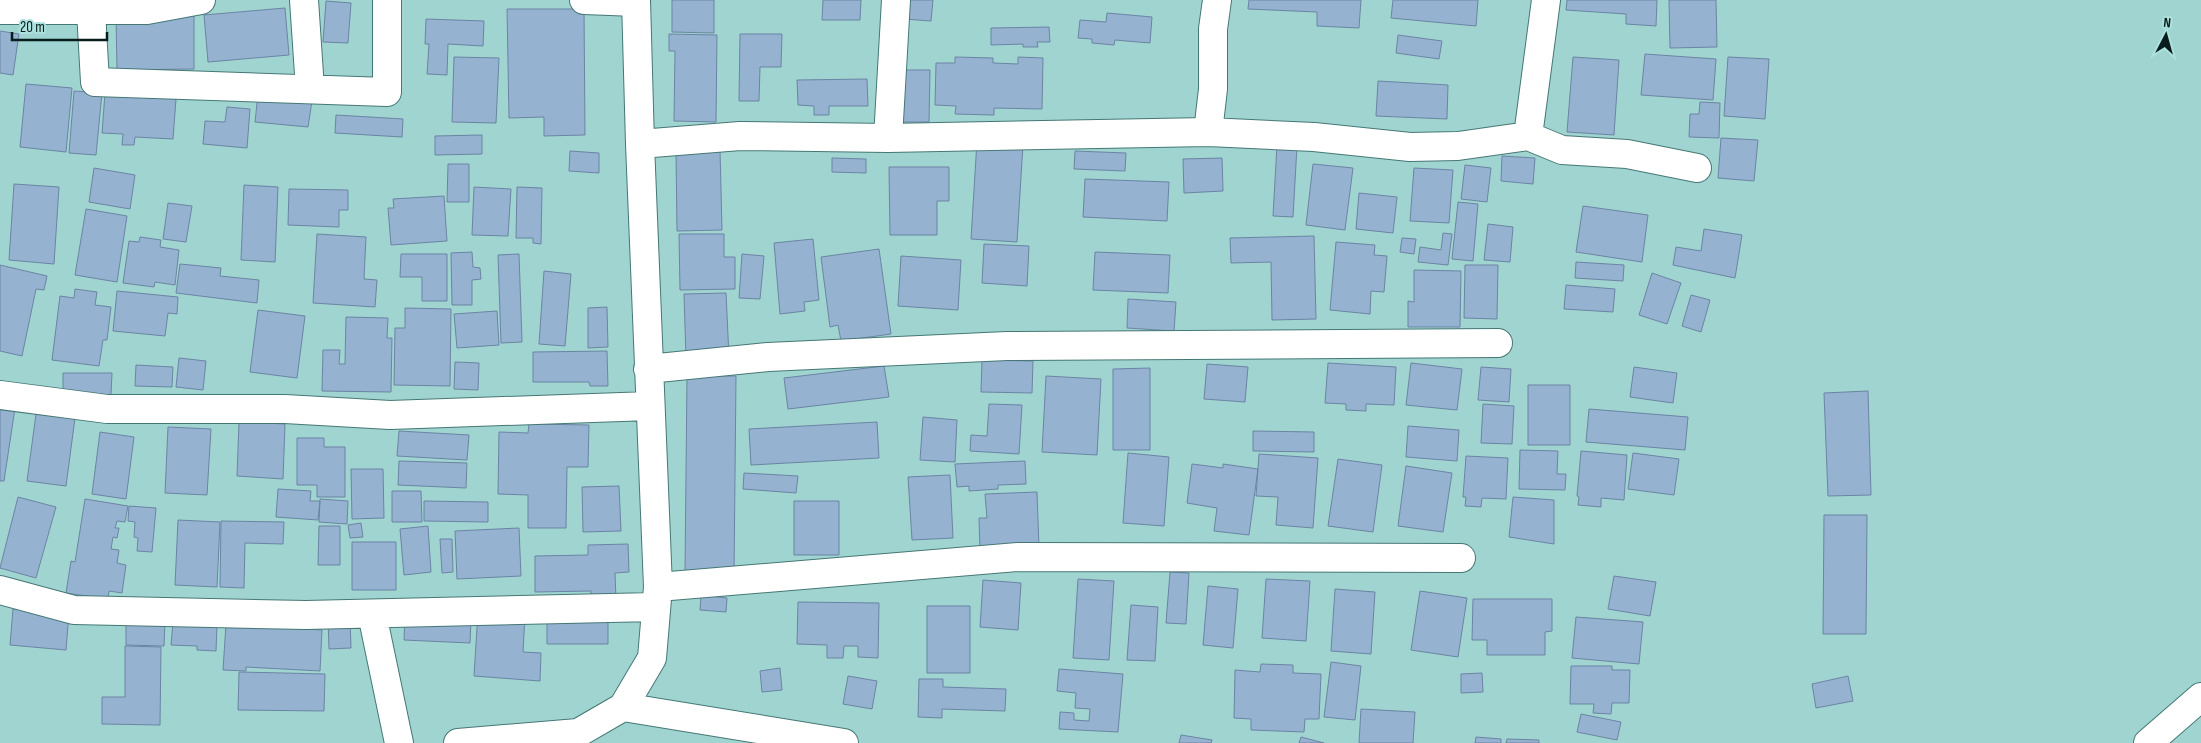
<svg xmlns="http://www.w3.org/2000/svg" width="2201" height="743" font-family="'Sofia Sans Condensed',sans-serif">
	<rect width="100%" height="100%" fill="#9fd4d1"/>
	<path fill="#96b2d1" stroke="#6b85a3" d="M 672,0 L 714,0 L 714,33 L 672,32 Z
		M 823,0 L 861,0 L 860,20 L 822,20 Z
		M 906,0 L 933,0 L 931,21 L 904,19 Z
		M 1249,0 L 1361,0 L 1359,28 L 1317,26 L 1317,12 L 1248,9 Z
		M 1393,0 L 1478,0 L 1476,26 L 1391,18 Z
		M 1567,0 L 1657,0 L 1656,26 L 1626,24 L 1626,14 L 1566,10 Z
		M 1669,0 L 1716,0 L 1717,47 L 1670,48 Z
		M 326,1 L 351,3 L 348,43 L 323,42 Z
		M 285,8 L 289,55 L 208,62 L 204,15 Z
		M 507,9 L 584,9 L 585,135 L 544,136 L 544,117 L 509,118 Z
		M 1107,13 L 1152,17 L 1150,43 L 1115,40 L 1114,45 L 1092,43 L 1092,39 L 1078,38 L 1080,20 L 1106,22 Z
		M 194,16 L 194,69 L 117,70 L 116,17 Z
		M 426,19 L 484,21 L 483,46 L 448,44 L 447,75 L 427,74 L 429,44 L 425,44 Z
		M 1049,27 L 1050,42 L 1037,42 L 1038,47 L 1023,47 L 1023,44 L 991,45 L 991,28 Z
		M 0,31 L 19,34 L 13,75 L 0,73 Z
		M 669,34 L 717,35 L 716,122 L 674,121 L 675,51 L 669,51 Z
		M 740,34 L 782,34 L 781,67 L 760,67 L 759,101 L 739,101 Z
		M 1398,35 L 1442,41 L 1439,59 L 1396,53 Z
		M 1645,54 L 1716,59 L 1713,100 L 1641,95 Z
		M 454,57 L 499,58 L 496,123 L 452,122 Z
		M 955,57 L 993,58 L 993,63 L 1018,64 L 1018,57 L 1043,58 L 1042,109 L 994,108 L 994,115 L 955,114 L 956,106 L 935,105 L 936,63 L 955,63 Z
		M 1573,57 L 1619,60 L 1614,135 L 1567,132 Z
		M 1728,57 L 1769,59 L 1765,119 L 1724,116 Z
		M 905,70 L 930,70 L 929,122 L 903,122 Z
		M 867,79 L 868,106 L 829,106 L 829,115 L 814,115 L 814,106 L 798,105 L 797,80 Z
		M 1378,81 L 1448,85 L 1447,119 L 1376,116 Z
		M 26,84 L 72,88 L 66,152 L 20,147 Z
		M 74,91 L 102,93 L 96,155 L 69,153 Z
		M 105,93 L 176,99 L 173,139 L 135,137 L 134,145 L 122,145 L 123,134 L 102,133 Z
		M 258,94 L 312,101 L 308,127 L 255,122 Z
		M 1700,102 L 1720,103 L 1719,138 L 1689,137 L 1690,114 L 1699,114 Z
		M 227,107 L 250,109 L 247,148 L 203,144 L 205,121 L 225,122 Z
		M 336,115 L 403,119 L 402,137 L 335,133 Z
		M 482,135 L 482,154 L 435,155 L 435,136 Z
		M 1721,138 L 1758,140 L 1754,181 L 1718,178 Z
		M 977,141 L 1023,144 L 1017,242 L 971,239 Z
		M 1277,145 L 1297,146 L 1293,217 L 1273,216 Z
		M 720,150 L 722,230 L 677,231 L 676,151 Z
		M 570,151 L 599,153 L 599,173 L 569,171 Z
		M 1075,151 L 1126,153 L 1125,171 L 1074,169 Z
		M 1502,156 L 1535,158 L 1533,184 L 1501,181 Z
		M 832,158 L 866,159 L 866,173 L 832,172 Z
		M 1222,158 L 1223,191 L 1184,193 L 1183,159 Z
		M 448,164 L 469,164 L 469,202 L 447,202 Z
		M 1313,164 L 1353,168 L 1345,230 L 1306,225 Z
		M 1465,165 L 1491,168 L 1487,202 L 1461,199 Z
		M 889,167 L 949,167 L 949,201 L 937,201 L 937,235 L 890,235 Z
		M 94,168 L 135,175 L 130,209 L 89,202 Z
		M 1414,168 L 1453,170 L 1449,223 L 1410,221 Z
		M 1085,179 L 1169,182 L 1167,221 L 1083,217 Z
		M 14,184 L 59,187 L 54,264 L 9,260 Z
		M 244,185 L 278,187 L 275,262 L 241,260 Z
		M 474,187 L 511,189 L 508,236 L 472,235 Z
		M 517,187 L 542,188 L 541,244 L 533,243 L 533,238 L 516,238 Z
		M 289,189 L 348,190 L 348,210 L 339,210 L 339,227 L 288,225 Z
		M 1359,193 L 1397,197 L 1393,233 L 1356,229 Z
		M 444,196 L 447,241 L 391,245 L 388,208 L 394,208 L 393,199 Z
		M 1458,202 L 1478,204 L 1473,261 L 1452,259 Z
		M 168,203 L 192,206 L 186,242 L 163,239 Z
		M 1583,206 L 1648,215 L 1642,262 L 1576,252 Z
		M 86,209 L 127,216 L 117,282 L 75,275 Z
		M 1488,224 L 1513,227 L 1510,262 L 1484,260 Z
		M 1704,229 L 1742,235 L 1735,278 L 1673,265 L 1676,247 L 1701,251 Z
		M 1443,233 L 1452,234 L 1448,265 L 1418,262 L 1420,247 L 1441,250 Z
		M 317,234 L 366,237 L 364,279 L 377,280 L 375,307 L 313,303 Z
		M 679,234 L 724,234 L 724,257 L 735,257 L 735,289 L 680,290 Z
		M 1314,236 L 1316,319 L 1272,320 L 1271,262 L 1231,263 L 1230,238 Z
		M 140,237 L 161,240 L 160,247 L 179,250 L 175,285 L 155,282 L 154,287 L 123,283 L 129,241 L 139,242 Z
		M 1402,238 L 1416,239 L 1414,254 L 1400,252 Z
		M 813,239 L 819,300 L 804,302 L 805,311 L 780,314 L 774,243 Z
		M 1336,242 L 1375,245 L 1374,255 L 1387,256 L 1384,292 L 1371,291 L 1370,314 L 1330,310 Z
		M 984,244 L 1029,246 L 1027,286 L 982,283 Z
		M 879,249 L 891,334 L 841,341 L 838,325 L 830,327 L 821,257 Z
		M 472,252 L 473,267 L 480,268 L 481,279 L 472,280 L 472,305 L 452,305 L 451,253 Z
		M 1095,252 L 1170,255 L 1168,293 L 1093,290 Z
		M 401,254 L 447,254 L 447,301 L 422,301 L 422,277 L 400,277 Z
		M 519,254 L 522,342 L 501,343 L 498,255 Z
		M 742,254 L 764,256 L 760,299 L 739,298 Z
		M 901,256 L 961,260 L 958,310 L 898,306 Z
		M 1576,262 L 1624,265 L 1623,281 L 1575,278 Z
		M 180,264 L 221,268 L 220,276 L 259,280 L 257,303 L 176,293 Z
		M 0,265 L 47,276 L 44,290 L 36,289 L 22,356 L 0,351 Z
		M 1465,265 L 1498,265 L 1497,319 L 1464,318 Z
		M 1414,270 L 1461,271 L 1460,327 L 1408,327 L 1408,301 L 1414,302 Z
		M 544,271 L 571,274 L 565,346 L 539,344 Z
		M 1652,273 L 1681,283 L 1667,324 L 1639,315 Z
		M 1566,285 L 1615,289 L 1613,312 L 1564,309 Z
		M 75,289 L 97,292 L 95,305 L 111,307 L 107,340 L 103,340 L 99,366 L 52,360 L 60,296 L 74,298 Z
		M 117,291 L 178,297 L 177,314 L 168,313 L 165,336 L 113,331 Z
		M 726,293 L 729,357 L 686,358 L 684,294 Z
		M 1691,295 L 1710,300 L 1701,332 L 1682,326 Z
		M 1128,299 L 1176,302 L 1174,331 L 1127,328 Z
		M 607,307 L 608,347 L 588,348 L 588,308 Z
		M 405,308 L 451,309 L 450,386 L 394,385 L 395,328 L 405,328 Z
		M 258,310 L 305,316 L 297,378 L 250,372 Z
		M 497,311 L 499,345 L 457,348 L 454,314 Z
		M 346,317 L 388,318 L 387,338 L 392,338 L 391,392 L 322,391 L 323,350 L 340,350 L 339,364 L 345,364 Z
		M 607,351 L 608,386 L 590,386 L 589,382 L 533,382 L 533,352 Z
		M 179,358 L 206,361 L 203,390 L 176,387 Z
		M 982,360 L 1033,361 L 1032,393 L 981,392 Z
		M 455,362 L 479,363 L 478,390 L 454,389 Z
		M 1328,363 L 1396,367 L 1394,405 L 1366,404 L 1366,411 L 1346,410 L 1346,404 L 1325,403 Z
		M 1411,363 L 1462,369 L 1457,410 L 1406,405 Z
		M 1207,364 L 1248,367 L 1245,402 L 1204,399 Z
		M 136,365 L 173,367 L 172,387 L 135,386 Z
		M 884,366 L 889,397 L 788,409 L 784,378 Z
		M 1481,367 L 1511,369 L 1509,402 L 1478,400 Z
		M 1634,367 L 1677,373 L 1673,403 L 1630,397 Z
		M 1150,368 L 1150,450 L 1113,450 L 1113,369 Z
		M 63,373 L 112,373 L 111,395 L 63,395 Z
		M 687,376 L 736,376 L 734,575 L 685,574 Z
		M 1046,376 L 1101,379 L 1097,455 L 1042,452 Z
		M 1528,385 L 1570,385 L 1570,445 L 1528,445 Z
		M 1868,391 L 1871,495 L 1828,496 L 1824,393 Z
		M 989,404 L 1022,405 L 1019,454 L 970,451 L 971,435 L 987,436 Z
		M 1483,404 L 1514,406 L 1512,444 L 1481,443 Z
		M 0,406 L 15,408 L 4,481 L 0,481 Z
		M 1589,409 L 1688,417 L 1685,450 L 1586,442 Z
		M 36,414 L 75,418 L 66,486 L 27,481 Z
		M 923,417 L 957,420 L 955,462 L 920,460 Z
		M 239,422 L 285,424 L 283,479 L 237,476 Z
		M 877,422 L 879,458 L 751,465 L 749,429 Z
		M 529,424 L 589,425 L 588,467 L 567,467 L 566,528 L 528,528 L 528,495 L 498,494 L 499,432 L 528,433 Z
		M 1408,426 L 1459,430 L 1457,461 L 1406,457 Z
		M 168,427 L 211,429 L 207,495 L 165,493 Z
		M 399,431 L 469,435 L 467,460 L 397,456 Z
		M 1253,431 L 1314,432 L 1314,452 L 1253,451 Z
		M 100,432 L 134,437 L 126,499 L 92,494 Z
		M 297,438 L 324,438 L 324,447 L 345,447 L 345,497 L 317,497 L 317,485 L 297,485 Z
		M 1520,450 L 1558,451 L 1557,474 L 1566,474 L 1565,490 L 1519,489 Z
		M 1581,451 L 1627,455 L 1624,500 L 1601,498 L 1601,507 L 1578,505 L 1579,497 L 1577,496 Z
		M 1128,453 L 1169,457 L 1164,526 L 1123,523 Z
		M 1633,453 L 1679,459 L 1674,495 L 1628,489 Z
		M 1259,454 L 1318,458 L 1313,528 L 1276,525 L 1278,497 L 1256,496 Z
		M 1466,456 L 1508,458 L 1506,499 L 1482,498 L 1481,507 L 1465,506 L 1466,497 L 1463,497 Z
		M 1338,459 L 1382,465 L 1373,532 L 1328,526 Z
		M 399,461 L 467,463 L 466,488 L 398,485 Z
		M 1025,461 L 1026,484 L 998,485 L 998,489 L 969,491 L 969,486 L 957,487 L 955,464 Z
		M 1192,464 L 1223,468 L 1223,464 L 1258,469 L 1249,535 L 1214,531 L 1217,508 L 1187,503 Z
		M 1406,466 L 1452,473 L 1443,532 L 1398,526 Z
		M 351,469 L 383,469 L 384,518 L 352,519 Z
		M 744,473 L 798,476 L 796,493 L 743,489 Z
		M 950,475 L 953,538 L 912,540 L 908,477 Z
		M 619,486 L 621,531 L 583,532 L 582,487 Z
		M 278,489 L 311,491 L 310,501 L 320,501 L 318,520 L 276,517 Z
		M 392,491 L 421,491 L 422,522 L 392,522 Z
		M 1037,492 L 1039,548 L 980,550 L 979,518 L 987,518 L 985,494 Z
		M 18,497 L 56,507 L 36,578 L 0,568 Z
		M 1513,497 L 1554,500 L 1554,544 L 1509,537 Z
		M 85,499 L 128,506 L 125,522 L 117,521 L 115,528 L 119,528 L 117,538 L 113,537 L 111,549 L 119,550 L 117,563 L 126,565 L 122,593 L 109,591 L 108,599 L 66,593 L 71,561 L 75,562 Z
		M 320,499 L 348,501 L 347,524 L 319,522 Z
		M 424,501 L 488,502 L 488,522 L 424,521 Z
		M 794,501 L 839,501 L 839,555 L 794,555 Z
		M 129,506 L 156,508 L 152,552 L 137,551 L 138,538 L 134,537 L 135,522 L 128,521 Z
		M 1824,515 L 1867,515 L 1866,634 L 1823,634 Z
		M 178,520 L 220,522 L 217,587 L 175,585 Z
		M 221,521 L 284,522 L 283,544 L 245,543 L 244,588 L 220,587 Z
		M 361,523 L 363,537 L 350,538 L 348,525 Z
		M 319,526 L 340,526 L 340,565 L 318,565 Z
		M 428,526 L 431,572 L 404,575 L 400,529 Z
		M 519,528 L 521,576 L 457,579 L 455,531 Z
		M 440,539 L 452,539 L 453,572 L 442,573 Z
		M 352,542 L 396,542 L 396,590 L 352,590 Z
		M 628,544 L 629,572 L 615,573 L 616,600 L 591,600 L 591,591 L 535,592 L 535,556 L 588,555 L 588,545 Z
		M 1170,572 L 1189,573 L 1186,624 L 1166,623 Z
		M 1614,576 L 1656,582 L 1650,616 L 1608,609 Z
		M 1078,579 L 1114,581 L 1109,660 L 1073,658 Z
		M 1266,579 L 1310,581 L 1306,641 L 1262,638 Z
		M 983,580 L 1021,583 L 1018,630 L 980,627 Z
		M 1208,586 L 1238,589 L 1233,648 L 1203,645 Z
		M 1335,589 L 1375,592 L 1371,654 L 1331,651 Z
		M 1420,591 L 1467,598 L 1458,657 L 1411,650 Z
		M 701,595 L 727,598 L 726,612 L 700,610 Z
		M 1473,599 L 1552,599 L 1552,631 L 1545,632 L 1545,655 L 1487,655 L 1487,640 L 1472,640 Z
		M 798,602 L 879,603 L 878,658 L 858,657 L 858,646 L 844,646 L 843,658 L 827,658 L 827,645 L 797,644 Z
		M 1131,605 L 1158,607 L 1155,661 L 1127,660 Z
		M 927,606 L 970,606 L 970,673 L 927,673 Z
		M 13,609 L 69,613 L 66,650 L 10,645 Z
		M 478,612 L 525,615 L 523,652 L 541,653 L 540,681 L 474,676 Z
		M 547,613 L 608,613 L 608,644 L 547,644 Z
		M 405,615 L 471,618 L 470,643 L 404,640 Z
		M 1576,617 L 1643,622 L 1639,664 L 1572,658 Z
		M 328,618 L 350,618 L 351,648 L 329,649 Z
		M 126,620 L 165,621 L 164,646 L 126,645 Z
		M 173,622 L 217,624 L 216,651 L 197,650 L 197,646 L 171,645 Z
		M 226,624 L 322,630 L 320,671 L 246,667 L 246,671 L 223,670 Z
		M 125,646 L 161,647 L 160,725 L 102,724 L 102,697 L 125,697 Z
		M 1331,662 L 1361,666 L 1355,720 L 1324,717 Z
		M 1261,664 L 1293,665 L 1293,673 L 1321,674 L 1319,719 L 1305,719 L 1304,732 L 1251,730 L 1251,719 L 1234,718 L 1235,670 L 1260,672 Z
		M 1571,666 L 1612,666 L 1612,670 L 1630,670 L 1629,703 L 1612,703 L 1611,714 L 1593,713 L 1594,704 L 1570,704 Z
		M 780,668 L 782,690 L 762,692 L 760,671 Z
		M 1059,669 L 1123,674 L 1118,732 L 1059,729 L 1060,712 L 1074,713 L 1074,720 L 1089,721 L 1090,709 L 1075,708 L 1076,693 L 1057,691 Z
		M 239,672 L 325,674 L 324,711 L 238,710 Z
		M 1482,673 L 1483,692 L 1461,693 L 1461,674 Z
		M 848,676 L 877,681 L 872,709 L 843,704 Z
		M 1848,676 L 1853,701 L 1816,708 L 1812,684 Z
		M 919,679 L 943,679 L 943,687 L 1006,689 L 1005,711 L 942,709 L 942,718 L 918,717 Z
		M 1361,709 L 1415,712 L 1413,743 L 1359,743 Z
		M 1581,714 L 1621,722 L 1617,740 L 1577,732 Z
		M 1181,735 L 1212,740 L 1211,743 L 1179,743 Z
		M 1301,737 L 1324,743 L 1299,743 Z
		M 1476,737 L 1501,739 L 1501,743 L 1475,743 Z
		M 1507,739 L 1539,740 L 1539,743 L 1506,743 Z"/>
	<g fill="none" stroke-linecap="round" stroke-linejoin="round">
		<defs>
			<path id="minor" d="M 304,0 L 310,89
				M 584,0 L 636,2
				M 0,10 L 147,10 L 201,0
				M 91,11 L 95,82 L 387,92 L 387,0
				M 1208,132 L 1213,89 L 1213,29 L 1217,0
				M 1528,136 L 1546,0
				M 888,138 L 896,0
				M 640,144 L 740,136 L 888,138 L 1208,132 L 1314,137 L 1410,147 L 1458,146 L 1528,136 L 1562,150 L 1627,154 L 1697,168
				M 648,369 L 768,357 L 1007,346 L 1498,343
				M 0,395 L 107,409 L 285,409 L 390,415 L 650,406
				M 658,587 L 1018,557 L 1461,558
				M 0,590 L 74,610 L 306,615 L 655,607
				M 372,614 L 399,743
				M 623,707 L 844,743
				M 458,743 L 578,733 L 623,707 L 652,658 L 658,587 L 640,144 L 636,0
				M 2148,743 L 2201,697"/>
		</defs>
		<use href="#minor" stroke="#457875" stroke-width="30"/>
		<use href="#minor" stroke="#fff" stroke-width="28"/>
	</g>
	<g transform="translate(2166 35) rotate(6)" stroke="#ace1de" stroke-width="4" paint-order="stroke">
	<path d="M0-4L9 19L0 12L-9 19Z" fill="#081d1c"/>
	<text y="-8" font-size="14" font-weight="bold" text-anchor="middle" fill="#081d1c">N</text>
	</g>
	<path d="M12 32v8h95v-8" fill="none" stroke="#081d1c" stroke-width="2.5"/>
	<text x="20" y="32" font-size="15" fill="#081d1c" stroke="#ace1de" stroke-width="4" paint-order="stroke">20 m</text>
</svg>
